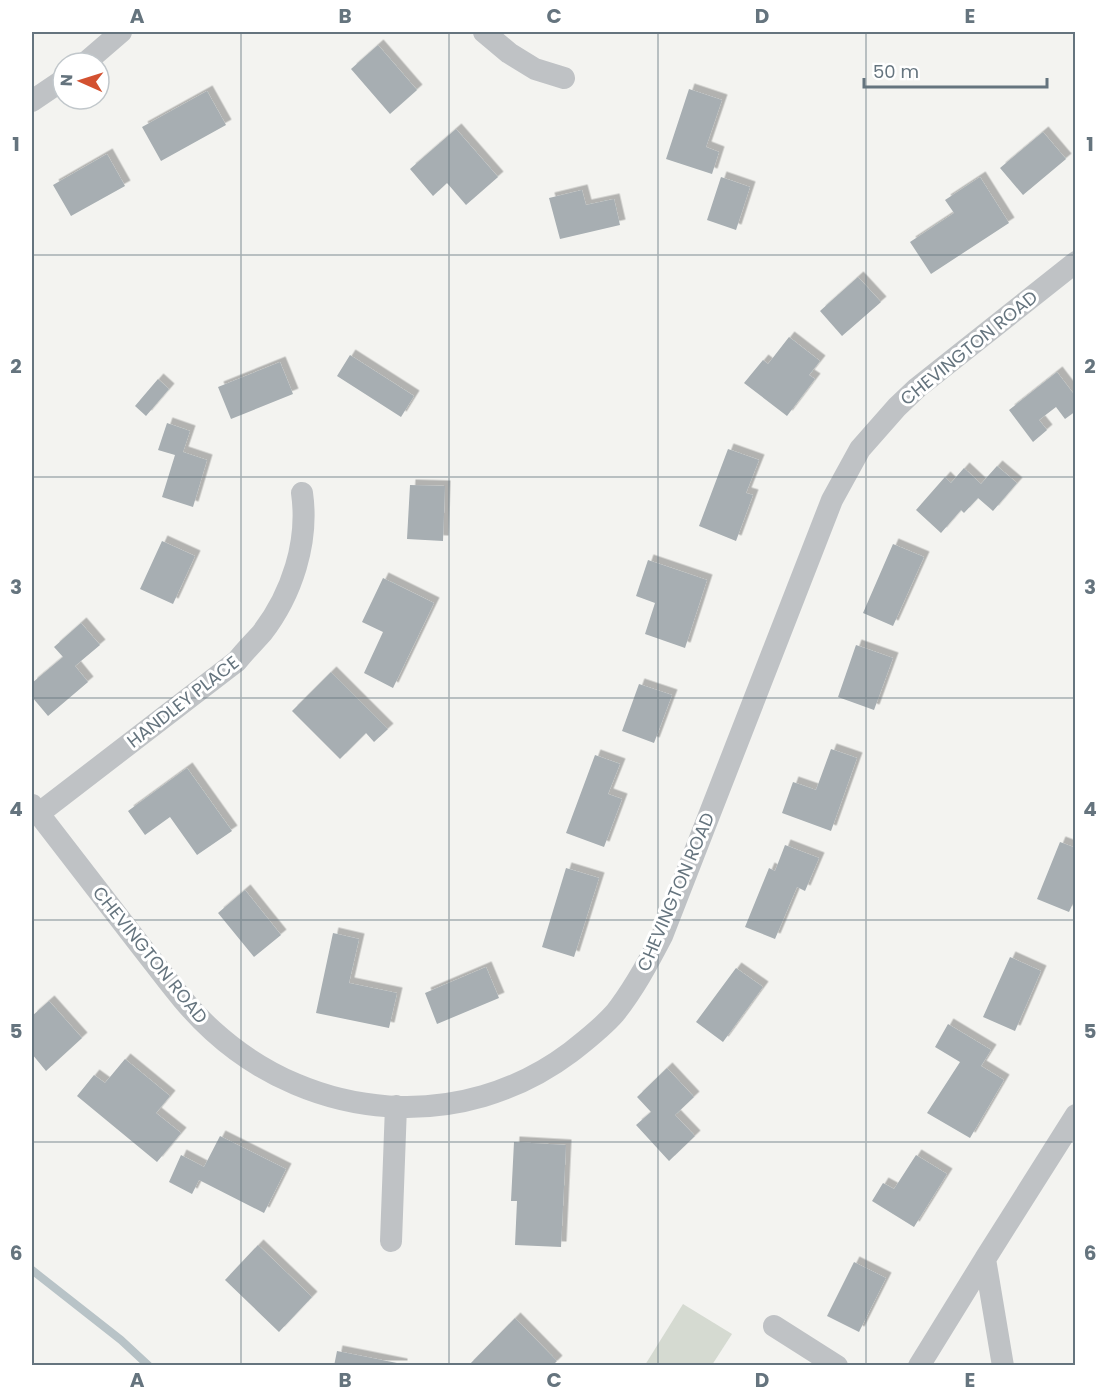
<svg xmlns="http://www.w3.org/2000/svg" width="1107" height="1397" font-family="Poppins,sans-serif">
	<defs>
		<filter id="shadow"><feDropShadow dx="5.5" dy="-5.5" stdDeviation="0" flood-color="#0004"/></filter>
	</defs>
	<rect width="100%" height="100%" fill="#f3f3f0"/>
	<path fill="#d5dad1" d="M 683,1304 L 732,1334 L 712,1365 L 645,1365 Z"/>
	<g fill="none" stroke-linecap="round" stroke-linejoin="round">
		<path stroke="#b8c3c7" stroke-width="8" d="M 32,1270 L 121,1340 L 149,1366"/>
	</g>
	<path fill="#a7aeb2" filter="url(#shadow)" d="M 378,45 L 417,90 L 390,114 L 351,69 Z
		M 689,89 L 722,100 L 706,147 L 719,152 L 712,174 L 666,159 Z
		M 207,91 L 226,125 L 161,161 L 142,127 Z
		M 456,129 L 498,177 L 466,205 L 447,183 L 433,196 L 410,169 Z
		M 1043,132 L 1066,159 L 1023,195 L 1000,168 Z
		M 107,154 L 125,186 L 71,216 L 53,185 Z
		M 721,177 L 750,187 L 736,230 L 707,220 Z
		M 980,177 L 1009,223 L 931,274 L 910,242 L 954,213 L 945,200 Z
		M 582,190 L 586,205 L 614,199 L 620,225 L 560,239 L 549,198 Z
		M 858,277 L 881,302 L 842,336 L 820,311 Z
		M 789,337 L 820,361 L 809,375 L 815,379 L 787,416 L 744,383 L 763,360 L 768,364 Z
		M 350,355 L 414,396 L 401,417 L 337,376 Z
		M 280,362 L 293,394 L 231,419 L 218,387 Z
		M 1057,372 L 1076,397 L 1076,411 L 1065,419 L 1056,407 L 1039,420 L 1047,430 L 1033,442 L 1009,410 Z
		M 158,379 L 169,389 L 146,416 L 135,406 Z
		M 167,423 L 190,431 L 183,452 L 207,460 L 193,507 L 162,497 L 175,455 L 158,450 Z
		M 728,449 L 759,460 L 746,493 L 753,495 L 736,541 L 699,526 Z
		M 997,466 L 1017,483 L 993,511 L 978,498 L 964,513 L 961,510 L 941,533 L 916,510 L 945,477 L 951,483 L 964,468 L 981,484 Z
		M 410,485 L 445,486 L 443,541 L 407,539 Z
		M 162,541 L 195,556 L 173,604 L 140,589 Z
		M 893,544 L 924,557 L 893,626 L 863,613 Z
		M 648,560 L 707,580 L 685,648 L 645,634 L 655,603 L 636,596 Z
		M 383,578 L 434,603 L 393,688 L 364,673 L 383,632 L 362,622 Z
		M 81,623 L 100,645 L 75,666 L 88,682 L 48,716 L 32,697 L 32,683 L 63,657 L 54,647 Z
		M 856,645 L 893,658 L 874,710 L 838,697 Z
		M 331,672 L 388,729 L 374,742 L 366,733 L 340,759 L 292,711 Z
		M 639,684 L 672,695 L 654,743 L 622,731 Z
		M 831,749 L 857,758 L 831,831 L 782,813 L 793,782 L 816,790 Z
		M 595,755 L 620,764 L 608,794 L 622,799 L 604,847 L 566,833 Z
		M 187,768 L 232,831 L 197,855 L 170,817 L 145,835 L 128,811 Z
		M 1060,842 L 1076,848 L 1076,897 L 1069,912 L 1037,899 Z
		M 785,845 L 819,858 L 805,891 L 797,887 L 775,939 L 745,927 L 769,868 L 775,871 Z
		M 566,868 L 599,878 L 574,957 L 542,947 Z
		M 245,890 L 281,935 L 254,957 L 218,913 Z
		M 333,933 L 359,939 L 349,983 L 397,993 L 389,1028 L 316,1013 Z
		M 1010,957 L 1041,971 L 1015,1031 L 983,1017 Z
		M 486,967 L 499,998 L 437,1024 L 425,993 Z
		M 736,968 L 763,987 L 723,1042 L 696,1022 Z
		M 49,1001 L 82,1038 L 46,1071 L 32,1054 L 32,1016 Z
		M 948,1024 L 991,1050 L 981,1066 L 1004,1080 L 970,1138 L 927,1113 L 960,1062 L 935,1047 Z
		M 125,1059 L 170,1096 L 156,1113 L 181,1133 L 157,1162 L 77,1096 L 94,1075 L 105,1083 Z
		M 667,1068 L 694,1097 L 675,1115 L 695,1136 L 669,1161 L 636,1125 L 651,1112 L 637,1097 Z
		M 220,1136 L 286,1169 L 264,1213 L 199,1180 L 192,1194 L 169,1182 L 181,1155 L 204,1167 Z
		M 514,1142 L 566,1145 L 561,1247 L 515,1245 L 517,1201 L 511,1201 Z
		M 916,1155 L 947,1174 L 914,1227 L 872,1201 L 883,1183 L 894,1189 Z
		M 258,1245 L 312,1297 L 279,1332 L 225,1280 Z
		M 854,1262 L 886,1278 L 859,1332 L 827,1316 Z
		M 515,1318 L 557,1361 L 552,1366 L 468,1366 Z
		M 337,1351 L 402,1364 L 402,1366 L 334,1366 Z"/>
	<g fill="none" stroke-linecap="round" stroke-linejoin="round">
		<path stroke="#bfc2c5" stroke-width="22" d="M 484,32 L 509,53 L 535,69 L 564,78
			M 85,63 L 121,32
			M 32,101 L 63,80
			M 32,805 C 68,852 104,898 140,945 C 163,974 185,1006 213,1031 C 313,1122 462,1134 571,1052 C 586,1040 602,1028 615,1013 C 634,989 648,963 662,936 L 832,500 L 860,449 L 897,407 L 917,388 L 1076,262
			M 38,814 L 237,661 C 245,651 254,642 262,633 C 292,594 309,542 302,493
			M 391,1241 L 396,1106
			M 774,1326 L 837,1366
			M 919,1366 L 985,1259
			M 1003,1366 L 985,1259 L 1076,1115"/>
	</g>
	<path fill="none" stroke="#65747e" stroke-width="1.5" stroke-opacity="0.55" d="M 241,32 L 241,1366M 449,32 L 449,1366M 658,32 L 658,1366M 866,32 L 866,1366M 32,255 L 1076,255M 32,477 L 1076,477M 32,698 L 1076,698M 32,920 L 1076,920M 32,1142 L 1076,1142"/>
	<g text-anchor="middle" stroke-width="6" stroke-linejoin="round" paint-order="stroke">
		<g font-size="18" fill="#65747e" stroke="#fff">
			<text transform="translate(969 348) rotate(-39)" y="6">CHEVINGTON ROAD</text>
			<text transform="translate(183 702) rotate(-38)" y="6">HANDLEY PLACE</text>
			<text transform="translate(676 892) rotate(-67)" y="6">CHEVINGTON ROAD</text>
			<text transform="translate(150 955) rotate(51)" y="6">CHEVINGTON ROAD</text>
		</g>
	</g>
	<rect width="1107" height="1397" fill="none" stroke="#ffffff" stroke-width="66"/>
	<g transform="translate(81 81) rotate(273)"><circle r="28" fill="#ffffff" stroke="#c1c7cb" stroke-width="1.5"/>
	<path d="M0-4.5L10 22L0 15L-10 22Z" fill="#d35130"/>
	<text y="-9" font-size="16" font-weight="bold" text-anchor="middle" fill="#65747e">N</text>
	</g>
	<path d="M864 78v9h183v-9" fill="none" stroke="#65747e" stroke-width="3"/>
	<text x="873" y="78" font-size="18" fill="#65747e" stroke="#ffffff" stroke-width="4.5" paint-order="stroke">50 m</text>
	<rect x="33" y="33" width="1041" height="1331" fill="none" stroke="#65747e" stroke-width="2"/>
	<g font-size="20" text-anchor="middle" font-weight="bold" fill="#65747e">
		<text x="137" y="23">A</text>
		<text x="345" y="23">B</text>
		<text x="554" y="23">C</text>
		<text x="762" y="23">D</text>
		<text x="970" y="23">E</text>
		<text x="16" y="151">1</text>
		<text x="1090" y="151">1</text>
		<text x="16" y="373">2</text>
		<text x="1090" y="373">2</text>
		<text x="16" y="594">3</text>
		<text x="1090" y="594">3</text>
		<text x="16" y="816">4</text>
		<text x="1090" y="816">4</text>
		<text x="16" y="1038">5</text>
		<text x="1090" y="1038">5</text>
		<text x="16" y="1260">6</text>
		<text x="1090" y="1260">6</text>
		<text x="137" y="1387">A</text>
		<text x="345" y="1387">B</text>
		<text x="554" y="1387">C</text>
		<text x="762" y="1387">D</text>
		<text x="970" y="1387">E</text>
	</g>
</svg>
